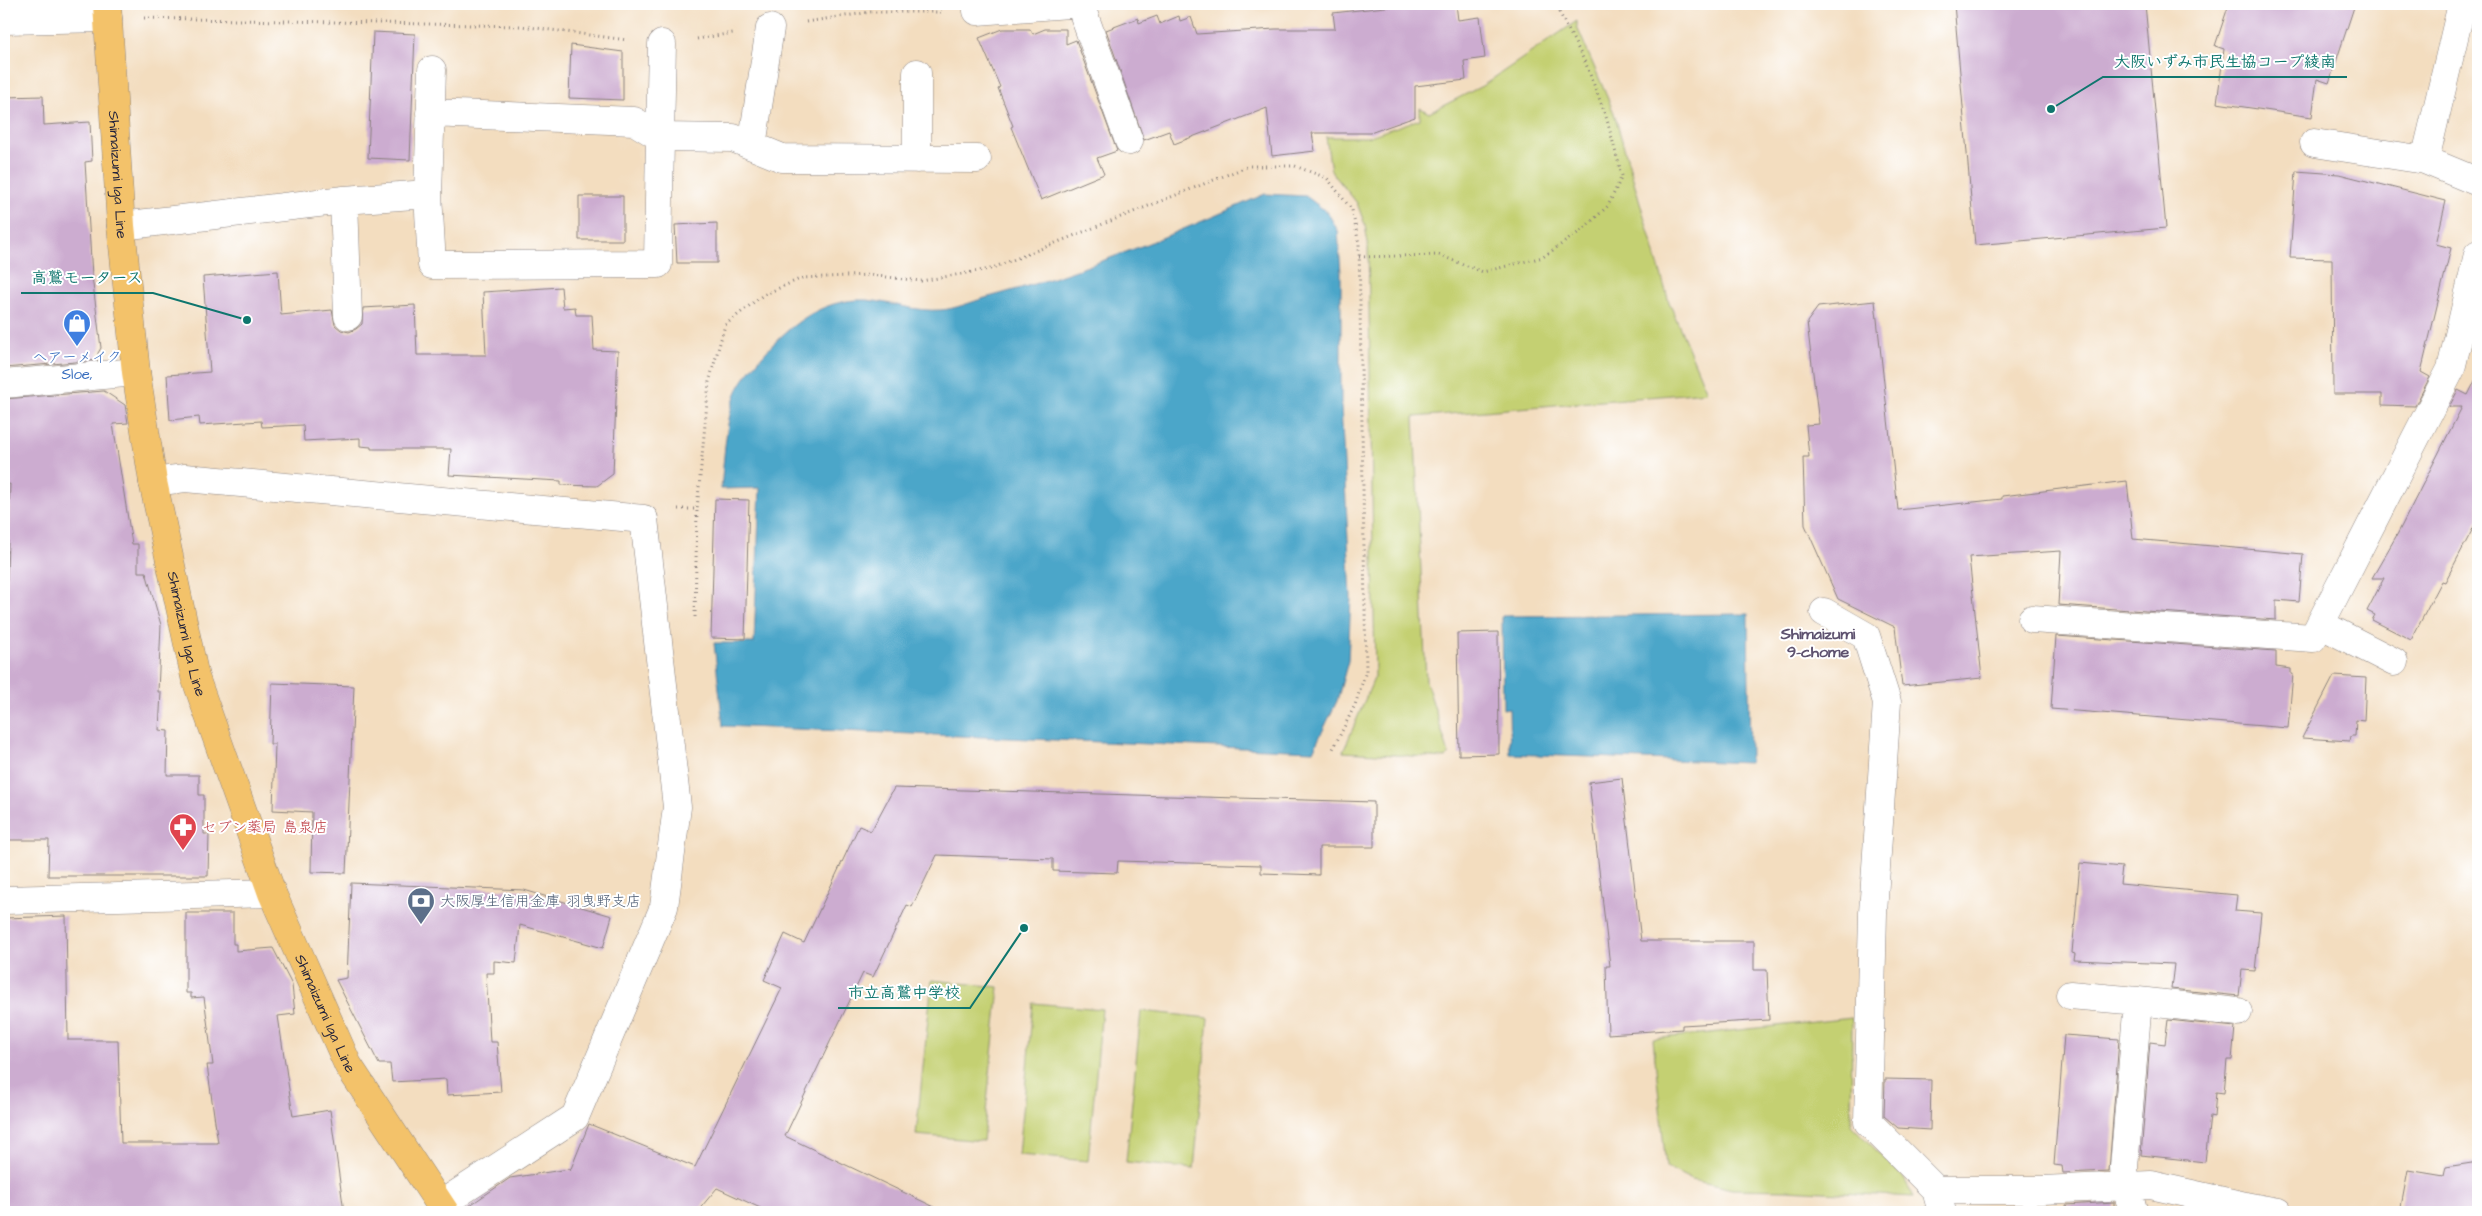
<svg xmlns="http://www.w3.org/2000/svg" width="2482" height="1216" font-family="'Architects Daughter','Klee One',sans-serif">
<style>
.green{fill:#c4d072;stroke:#737956}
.water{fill:#4ca6c9;stroke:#376482}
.building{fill:#ccacd0}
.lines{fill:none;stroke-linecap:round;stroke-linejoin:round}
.minor-casing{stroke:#8a807d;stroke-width:29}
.major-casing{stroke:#8a807d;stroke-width:29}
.path{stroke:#8a807d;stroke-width:3;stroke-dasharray:1 4;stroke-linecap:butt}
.minor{stroke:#fff;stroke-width:28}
.major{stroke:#f3c26a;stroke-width:28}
.labels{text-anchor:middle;stroke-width:4;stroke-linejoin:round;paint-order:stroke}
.street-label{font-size:15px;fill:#22223b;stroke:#fff}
.shop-label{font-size:15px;fill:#366cbe;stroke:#fff}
.health-label{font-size:15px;fill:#be3a42;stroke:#fff;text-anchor:start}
.service-label{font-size:15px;fill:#4e5e75;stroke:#fff;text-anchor:start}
.neighbourhood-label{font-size:16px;font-weight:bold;fill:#5e526f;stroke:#fff}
.leader{fill:none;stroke:#0f766e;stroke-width:2}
.callout-dot{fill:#0f766e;stroke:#fff;stroke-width:2}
.callout-label{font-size:16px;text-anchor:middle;font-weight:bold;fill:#0f766e;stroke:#fff;stroke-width:4;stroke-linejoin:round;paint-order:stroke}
</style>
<rect width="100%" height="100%" fill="#fff"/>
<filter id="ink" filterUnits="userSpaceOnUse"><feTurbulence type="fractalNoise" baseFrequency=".02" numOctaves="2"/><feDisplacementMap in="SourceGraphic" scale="10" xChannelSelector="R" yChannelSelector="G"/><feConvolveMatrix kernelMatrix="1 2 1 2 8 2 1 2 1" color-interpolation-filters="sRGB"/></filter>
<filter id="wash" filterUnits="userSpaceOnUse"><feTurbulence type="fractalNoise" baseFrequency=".0096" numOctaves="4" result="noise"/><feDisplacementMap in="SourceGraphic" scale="20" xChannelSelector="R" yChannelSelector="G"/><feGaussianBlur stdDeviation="1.12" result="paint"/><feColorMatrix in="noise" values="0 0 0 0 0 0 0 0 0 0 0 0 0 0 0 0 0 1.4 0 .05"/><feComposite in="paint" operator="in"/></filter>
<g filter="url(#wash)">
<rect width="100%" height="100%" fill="#f3ddbf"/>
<path class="green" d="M1577,21V27L1614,113L1669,302L1707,392L1414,417L1426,681L1449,754L1446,758L1343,752L1375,676L1368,244L1365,225L1357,203L1331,171L1326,137H1367L1420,119V108L1429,113L1482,86Z
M932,980L999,987L983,1141L916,1135Z
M1033,1003L1102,1009L1088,1161L1019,1155Z
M1141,1011L1208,1018L1194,1169L1126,1162Z
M1852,1018L1851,1125L1903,1177L1914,1197L1787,1190L1733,1189L1692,1180L1666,1167L1653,1039Z"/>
<path class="water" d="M1265,194L1306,196L1328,213L1338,231L1341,273V405L1351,597L1348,661L1337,701L1313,751L723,726L714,643H754L760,488L721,489C724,460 725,427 734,399C738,385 749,372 758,361C786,328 820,298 866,300C891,302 916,312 941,310C955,309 971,302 985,298C1081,273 1174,234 1265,194Z
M1748,614L1750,763L1510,754L1509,708L1503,709L1502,616Z"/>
<g id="blocks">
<path class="building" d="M1411,4H1456L1458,20L1480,17L1485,58L1464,61L1466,80L1415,86V117L1370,133H1312L1315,151L1272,156L1267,108L1174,144L1169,131L1144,140L1106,30L1138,18L1139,23L1157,16L1160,24L1179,16L1180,21L1191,17L1197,34L1275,29H1335L1333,13Z
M1954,4H2145L2166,228L1975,245Z
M2229,4H2355L2329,83L2317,79L2312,117L2217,103L2224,49L2215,46Z
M1002,29H1030L1033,34L1045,29H1066V44L1076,40L1117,151L1097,158L1104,174L1041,200L1011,127L1013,126L998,88L1000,87L979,38Z
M373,32L415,34L410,160L368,158Z
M571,45L623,52V100L569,98Z
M43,96L44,125L90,122L92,161L85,162L92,276L101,348L98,353L99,360L4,368V97Z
M2296,171L2339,174L2446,201L2436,244L2451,248L2421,372L2430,377L2415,406L2382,405V394H2333L2332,259L2290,258Z
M579,196H623V240H579Z
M717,223V263H677L675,225Z
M278,271L281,315L332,310L335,325L341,330L349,332L356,329L362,324L363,308L415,305L417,355H486L483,292L561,287L563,308L575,307L576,315H592L594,350L618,351L613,474L597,486L561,485V481L449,475L451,449H371V447L360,446V438L304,441L303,425L262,427L261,421L200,425L199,417L170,420L167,375L210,372L203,277Z
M1875,301L1898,510L2002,499V496L2127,481L2133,539L2303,554L2299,602L2276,600V620L2058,605L2061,551L1969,557L1982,678L1902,686L1895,627L1838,599L1805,525L1803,457H1809L1806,425L1819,424L1807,322L1818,307Z
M2478,375V519L2445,582L2442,581L2411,640L2372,620L2375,615L2367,611L2384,578H2372L2398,533L2462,407H2449L2458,390L2468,395Z
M104,391L125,405L128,423L113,424L132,544H138V572H146L161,625L158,692H161L159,730L168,731L167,775H199V795H204V834H209L208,876H48L49,840H7V830H4V661L10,484L4,485V399Z
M715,499L749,500L745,639L711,638Z
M1498,632L1499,754L1459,755L1457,633Z
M2056,636L2276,651V667L2291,669V674H2293L2288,728L2051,709Z
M2334,676L2366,678L2364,721L2356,720L2355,736H2351L2350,741L2302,738Z
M272,683L354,686L346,873L311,872L312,812L273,810L275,744H270Z
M1622,778L1641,941H1754V970H1767L1769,1020L1682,1025V1029L1608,1034L1606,966H1610L1589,782Z
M894,788L1374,802V847H1319V875L1261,873V865L1118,861L1117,873L1053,871V859L937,855L912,907L907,905L873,977L863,973L785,1136L945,1212H769L717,1188L697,1212H460L510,1178L569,1169L570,1171L589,1124L695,1167L782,988L764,980L785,934L804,943L859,826L871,831Z
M2080,863L2122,867L2120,884L2237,895L2235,911L2261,913L2255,971L2242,970L2239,996L2171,989L2174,964L2074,960L2075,954L2072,953Z
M351,883L524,890L612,916L603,948L520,925L516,963L494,961V973H486L490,1042H497L501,1092L447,1095L446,1079L392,1082L390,1064H379L336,980L347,978Z
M186,913H233V944H236V951L273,948L292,985L295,1014L278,1016L293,1116L330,1110L344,1212H4V918L66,916L68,1040H118L121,1143H218L207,1065H213L204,997L191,998V993H186Z
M2168,1020L2235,1027L2232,1060H2227L2224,1093L2216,1092L2214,1117L2210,1116L2205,1162L2141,1155L2150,1042L2165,1044Z
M2064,1035L2119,1039L2109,1171L2063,1173L2062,1166L2054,1165Z
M1885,1079L1931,1080L1930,1130L1898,1128L1884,1116Z
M2478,1162V1212H2400L2408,1170L2444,1176L2446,1167Z
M2114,1202V1212H2067L2066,1205Z"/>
</g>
</g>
<g filter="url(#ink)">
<use href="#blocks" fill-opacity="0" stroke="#8a807d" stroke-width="1"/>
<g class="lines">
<g class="minor-casing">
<path id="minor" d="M1080,4L1129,141
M2462,4L2425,160L2478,182
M977,11L1069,4
M4,20L108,18
M430,113L634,121L660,137L662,44
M2314,143L2425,160
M752,146L770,28
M917,159V73
M428,194L432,70
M344,200L348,316
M121,226L344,200L428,194L432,265L658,264L660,137L733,138L782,158L977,159
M4,384L136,372
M153,482L185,478L644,519L677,807L664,907L575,1117L440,1205
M1824,612L1866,636L1887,702L1873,913L1868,1122L1936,1190L1942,1212
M2032,619L2313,638L2451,369L2478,254
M2320,624L2394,662
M4,900L272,893
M2070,995L2138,1001
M1936,1190H2042L2151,1185L2245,1206V1212
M2245,1206L2278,1212
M2134,1212L2125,1186L2124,1167L2138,1001L2238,1012"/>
</g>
<g class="major-casing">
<g id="major">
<path id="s1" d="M107,4L121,226L136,372L153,482L195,677L272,893L348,1065L445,1212"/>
</g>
</g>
<path class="path" d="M144,18L521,26L627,40
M806,22L871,12H941
M697,39L733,33
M1359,257L1439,255L1483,272L1543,257L1582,230L1608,206L1622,176L1606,116L1586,64L1555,4
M678,509H697
M695,617L697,509L709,382L725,325L763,295L802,278L870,275L921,281L990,269L1249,166H1295L1327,178L1352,210L1359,244L1366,671L1355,705L1333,749"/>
<use href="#minor" class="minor"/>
<use href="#major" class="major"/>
</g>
</g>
<defs>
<g id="shop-pin" transform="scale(1.4375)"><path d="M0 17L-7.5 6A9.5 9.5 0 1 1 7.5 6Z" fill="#3f7fe0" stroke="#fff"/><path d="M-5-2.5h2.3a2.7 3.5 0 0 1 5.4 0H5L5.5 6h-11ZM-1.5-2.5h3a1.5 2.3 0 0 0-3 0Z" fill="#fff"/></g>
<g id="pharmacy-pin" transform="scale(1.4375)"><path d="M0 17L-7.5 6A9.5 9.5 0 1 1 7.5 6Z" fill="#e0444e" stroke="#fff"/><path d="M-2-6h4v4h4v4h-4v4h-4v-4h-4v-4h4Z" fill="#fff"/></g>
<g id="bank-pin" transform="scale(1.4375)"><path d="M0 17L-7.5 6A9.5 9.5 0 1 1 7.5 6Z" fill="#5c6f8a" stroke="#fff"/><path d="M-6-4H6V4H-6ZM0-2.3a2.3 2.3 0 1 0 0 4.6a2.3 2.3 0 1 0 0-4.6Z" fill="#fff"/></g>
</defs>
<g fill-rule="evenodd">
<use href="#shop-pin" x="77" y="323"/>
<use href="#pharmacy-pin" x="183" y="827"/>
<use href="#bank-pin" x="421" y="901"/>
</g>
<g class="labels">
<g class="street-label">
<text dy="5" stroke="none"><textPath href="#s1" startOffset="171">Shimaizumi Iga Line</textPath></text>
<text dy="5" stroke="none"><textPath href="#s1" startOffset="636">Shimaizumi Iga Line</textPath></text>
<text dy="5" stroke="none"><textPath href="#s1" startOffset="1041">Shimaizumi Iga Line</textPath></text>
</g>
<g class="shop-label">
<text x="77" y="362">ヘアーメイク<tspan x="77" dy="17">Sloe,</tspan></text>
</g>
<g class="health-label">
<text x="202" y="832">セブン薬局 島泉店</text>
</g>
<g class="service-label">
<text x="440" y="906">大阪厚生信用金庫 羽曳野支店</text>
</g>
<g class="neighbourhood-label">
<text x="1818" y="639">Shimaizumi<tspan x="1818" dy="18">9-chome</tspan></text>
</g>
</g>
<path class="leader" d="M2051 109L2103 77H2347M247 320L153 293H21M1024 928L970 1008H838"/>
<g class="callout-dot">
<circle cx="2051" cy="109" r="5"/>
<circle cx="247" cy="320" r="5"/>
<circle cx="1024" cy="928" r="5"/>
</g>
<g class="callout-label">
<text x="2225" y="67">大阪いずみ市民生協コープ綾南</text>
<text x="87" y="283">高鷲モータース</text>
<text x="904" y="998">市立高鷲中学校</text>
</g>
<rect width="2482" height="1216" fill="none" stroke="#fff" stroke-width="20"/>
</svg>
